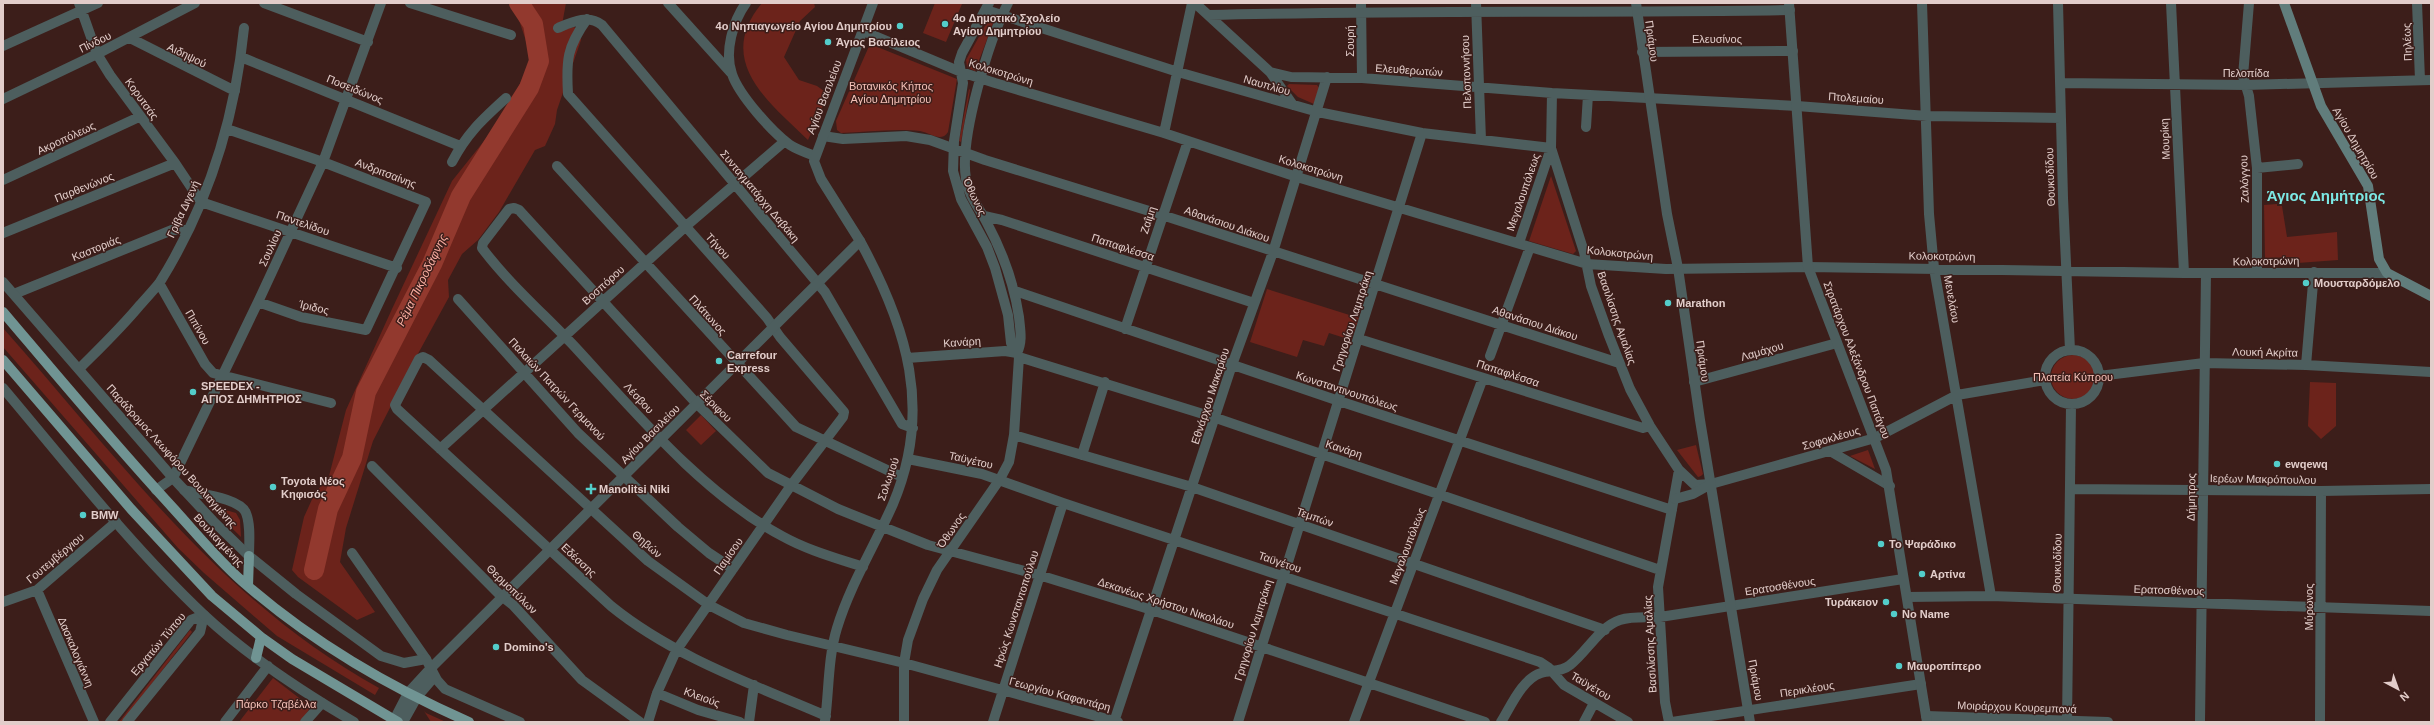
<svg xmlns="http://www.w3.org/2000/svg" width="2434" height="725" font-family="Helvetica,sans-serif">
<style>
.green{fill:#6c231b}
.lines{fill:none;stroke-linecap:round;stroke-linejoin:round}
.river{stroke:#92392e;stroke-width:20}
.minor{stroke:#4d5e5e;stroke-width:10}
.tertiary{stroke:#4d5e5e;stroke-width:10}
.secondary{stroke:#617d7c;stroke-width:10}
.primary{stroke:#709493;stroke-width:10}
.poi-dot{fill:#53cdca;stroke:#3c1e1a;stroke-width:1.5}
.labels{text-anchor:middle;stroke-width:3;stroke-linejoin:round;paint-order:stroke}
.poi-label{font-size:11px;font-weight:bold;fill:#e2cdca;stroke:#3c1e1a;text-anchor:start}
.street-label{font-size:11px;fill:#e2cdca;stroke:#3c1e1a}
.park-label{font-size:11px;fill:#f5c1b8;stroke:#3c1e1a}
.water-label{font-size:12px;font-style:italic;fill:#f9ada1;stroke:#3c1e1a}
.district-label{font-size:15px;font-weight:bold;fill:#7ce8e4;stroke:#3c1e1a}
</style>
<rect width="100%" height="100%" fill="#3c1e1a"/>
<path class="green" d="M510,3H566L561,30L574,27L581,32V40L557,110L555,124L545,146L535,150L499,212L478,240L462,254L448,280L449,297L414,361L373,441L346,528L340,562L375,612L357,620L298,577L292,570L304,517L314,495L329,476L346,410L392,309L452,181L504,116L532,59L514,5Z
M762,3H814L815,7L800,21L784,57L799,80L817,86L828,94L808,140C769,102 714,61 762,3Z
M935,3L962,4L946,42L923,33Z
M990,17L993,18L994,21L975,71L967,67L966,60Z
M870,44L957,79L948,132C941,143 931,133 920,131C895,128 867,132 841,133L837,130L836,121Z
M1289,84L1317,85L1319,88L1314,104L1298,97L1287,86Z
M969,89L970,90L961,142L959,141Z
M1551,176L1576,251L1573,254L1529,241Z
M2277,204V206H2282L2287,237L2337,232L2338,260L2298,263L2296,257L2265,258L2264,205Z
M1267,289L1359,318L1351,340L1329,333L1324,346L1303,340L1297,357L1250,342Z
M3,328C121,461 220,600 379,688L375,695L277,636L204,573L178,548L3,347Z
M2051 377a22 22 0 1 1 44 0a22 22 0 1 1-44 0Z
M2310,382L2336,383V426L2321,439L2308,426Z
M701,415L716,431L701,445L686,430Z
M1696,445L1703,474L1701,476L1698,477L1677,450Z
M1868,450L1875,469L1850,456Z
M208,505L236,513L240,520L241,537Z
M190,630L192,632L122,722H119Z
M273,678L311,707L300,722H239Z
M424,711L426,713L446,722H431Z"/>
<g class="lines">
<path class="river" d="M314,570L328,509L352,458L366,392L432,264L461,196L529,88L539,61L533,24L519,3"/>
<path class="minor" d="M79,3L97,54L110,75L175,163L201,202L397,268
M264,3L368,42
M410,3L511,35
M668,3L732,74
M746,3C733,21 724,52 732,74C739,95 772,132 790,145C798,150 807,153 815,156
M1008,3C989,40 959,138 966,179C968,195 980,209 987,223C1003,253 1014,283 1019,317C1020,329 1023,341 1017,353
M1195,3L1270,72L1291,77L1362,78L1552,93L1797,106L1927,116L2061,118
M1361,3L1362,78
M1476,3L1481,140
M1922,3L1929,214L1934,268L1991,596
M2058,3L2063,198L2070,350
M2171,3L2184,273
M2249,3L2243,76L2249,96L2257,168V273
M2417,3L2420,80
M986,10L1178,72L1318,112L1422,133L1551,148
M1208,15C1402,10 1596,13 1790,10
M587,19C567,47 566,60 568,94L767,318L780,337L844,412L843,417L792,484L676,651L657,693L648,722
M558,28C572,22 588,14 602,25L825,292L902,424L913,428
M863,31L961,72L995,83L1164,133L1297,177L1587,264L1666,269L1808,267L2184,273H2387
M130,38L235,91
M3,46L98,3
M1642,52L1793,51
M241,57L460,146
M1270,72L1293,105
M2060,83L2246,85L2431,80
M1552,93L1551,148L1584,252L1591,286L1609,336L1630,389L1650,426L1679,470L1695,485L1711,484L1875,438L1957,395L2045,380
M3,99L97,54L195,3
M1586,127L1588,95
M227,129L323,162L426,202L366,330L301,317L258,302
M1164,133L1192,3
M823,136L843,139L906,136L930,140L985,160L1162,215L1619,363
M452,162C467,133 483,119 506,98
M557,166L796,427L902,477
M2257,168L2298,164
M3,180L139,117
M984,216L1002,220L1254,303
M3,233L175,163
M1519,243L1551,148
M159,283L205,364L213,373L331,403
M1015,291L1339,401L1672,510
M14,294L172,230H187
M458,299L578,433L678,527L709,553L733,569
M1125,329L1188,141
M1359,339L1643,428L1650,426
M2045 377a27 27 0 1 1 54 0a27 27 0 1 1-54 0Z
M1490,356L1530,247
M1019,357L1216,418L1660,570
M907,358L1005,351L1017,353
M2306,365L2314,272
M79,369C100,348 121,328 140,305C146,298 154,290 160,282C208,205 235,118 244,28
M2099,376L2204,363L2306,365L2431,372
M1694,382L1837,343
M1014,435L1192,487L1605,630
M440,449L685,227L785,141
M1830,451L1890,486
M1082,455L1105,382
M908,459L982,474L1063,503L1540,662L1549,668L1564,685L1628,722
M372,466L499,594L513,605L582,680L640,722
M2070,489L2321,491L2431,489
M156,490L173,478L258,302L323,162L381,3
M184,490C199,494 240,498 246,513C251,525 249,543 249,556
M352,553L426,659
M863,567C836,558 807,550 782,536C703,494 635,412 575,347C545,315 509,284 482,248L483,243L509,209L514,208L519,210L697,404L768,473L838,509L928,545L1039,575L1152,610L1485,722
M37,590L94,722
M1907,597L1991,596L2431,611
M3,602L37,590L116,522
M657,693L698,710L740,722
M826,716C752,684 674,657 611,606L397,409L395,405L419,359L423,357L429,360L648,561L709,605L744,623L787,635L904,663L1118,722
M1926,716L2108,722
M825,721C829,691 828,657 837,628C850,585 875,545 893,504C933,410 907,327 860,241
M110,722L191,620L204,615
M127,722L200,632L204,615
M305,722L322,703
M749,722L754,685
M904,722V663L908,640L923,599L937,570L1000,479L1009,462L1014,435L1019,357L1011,343L1008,315L995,268L987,247L961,199L953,171L954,141L963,83L959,62L962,53L989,3
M993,722L1063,503
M1114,722L1232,365L1273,252L1327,77
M1238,722L1422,133
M1354,722L1483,378
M1501,722C1511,706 1522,679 1541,673C1551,670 1562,672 1570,665C1587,652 1599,627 1620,620C1633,616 1647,618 1660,617L1903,579
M1584,722L1594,703
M1669,722L1665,702L1658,587L1679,470
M1672,722L1921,684
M2067,722L2071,405
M2200,722L2206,273
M2320,722L2321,491"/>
<path class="tertiary" d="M1636,3L1667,214L1678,268L1700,420L1750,722
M1789,3L1808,267L1886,470L1927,722
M3,282L173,478L213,521L249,556L296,594L381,656L404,663L426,659L437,680L445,689L520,722
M3,388C68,465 131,546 204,615C249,657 301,691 354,722
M1675,499L1693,494L1711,484
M394,720L408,693L431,668L860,241L821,179L814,161L873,3
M225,722L268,666
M403,722L417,697L435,676"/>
<path class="secondary" d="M2284,3L2321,106L2368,186L2379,259L2387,273L2431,296"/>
<path class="primary" d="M3,312C59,378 114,444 173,508C195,532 217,559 242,581C308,639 389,687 469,722
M3,360L131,509L212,596L261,637L292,659L398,722
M248,586L249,556
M256,658L261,637"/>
</g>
<g class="poi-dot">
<circle cx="945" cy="24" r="4"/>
<circle cx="900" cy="26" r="4"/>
<circle cx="828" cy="42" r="4"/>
<circle cx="2306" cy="283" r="4"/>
<circle cx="1668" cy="303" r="4"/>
<circle cx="719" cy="361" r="4"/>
<circle cx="193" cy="392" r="4"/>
<circle cx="2277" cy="464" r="4"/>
<circle cx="273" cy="487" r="4"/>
<path d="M589 483h4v4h4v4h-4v4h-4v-4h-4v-4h4z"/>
<circle cx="83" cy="515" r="4"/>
<circle cx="1881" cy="544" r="4"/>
<circle cx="1922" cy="574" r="4"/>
<circle cx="1886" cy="602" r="4"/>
<circle cx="1894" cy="614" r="4"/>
<circle cx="496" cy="647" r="4"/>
<circle cx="1899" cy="666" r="4"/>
</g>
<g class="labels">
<g class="poi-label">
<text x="953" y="22">4ο Δημοτικό Σχολείο<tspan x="953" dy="13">Αγίου Δημητρίου</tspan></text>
<text x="892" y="30" text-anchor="end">4ο Νηπιαγωγείο Αγίου Δημητρίου</text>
<text x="836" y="46">Άγιος Βασίλειος</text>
<text x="2314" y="287">Μουσταρδόμελο</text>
<text x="1676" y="307">Marathon</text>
<text x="727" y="359">Carrefour<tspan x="727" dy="13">Express</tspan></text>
<text x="201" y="390">SPEEDEX -<tspan x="201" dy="13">ΑΓΙΟΣ ΔΗΜΗΤΡΙΟΣ</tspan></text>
<text x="2285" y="468">ewqewq</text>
<text x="281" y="485">Toyota Νέος<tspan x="281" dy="13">Κηφισός</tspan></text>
<text x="599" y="493">Manolitsi Niki</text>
<text x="91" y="519">BMW</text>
<text x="1889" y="548">Το Ψαράδικο</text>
<text x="1930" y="578">Αρτίνα</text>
<text x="1878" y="606" text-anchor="end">Τυράκειον</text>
<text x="1902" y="618">No Name</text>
<text x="504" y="651">Domino's</text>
<text x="1907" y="670">Μαυροπίπερο</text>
</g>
<g class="street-label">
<text x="1717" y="43">Ελευσίνος</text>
<text transform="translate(1350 41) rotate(-90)" y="4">Σουρή</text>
<text transform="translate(1652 41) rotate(82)" y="4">Πριάμου</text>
<text transform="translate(95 42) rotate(-26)" y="4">Πίνδου</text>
<text transform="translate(2407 42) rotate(-92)" y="4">Πηλέως</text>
<text transform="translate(187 55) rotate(26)" y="4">Αιδηψού</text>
<text transform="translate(1409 70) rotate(4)" y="4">Ελευθερωτών</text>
<text transform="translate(1001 72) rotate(17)" y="4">Κολοκοτρώνη</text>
<text transform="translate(1466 72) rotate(-92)" y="4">Πελοποννήσου</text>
<text x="2246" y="77">Πελοπίδα</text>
<text transform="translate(1267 85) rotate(16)" y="4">Ναυπλίου</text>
<text transform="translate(355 89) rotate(22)" y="4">Ποσειδώνος</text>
<text transform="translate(824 97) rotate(-69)" y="4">Αγίου Βασιλείου</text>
<text transform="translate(1856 98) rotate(4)" y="4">Πτολεμαίου</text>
<text transform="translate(142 99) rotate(54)" y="4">Κορυτσάς</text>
<text transform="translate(66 138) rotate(-25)" y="4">Ακροπόλεως</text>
<text transform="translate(2165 139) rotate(-93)" y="4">Μουρίκη</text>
<text transform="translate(2356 143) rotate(60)" y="4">Αγίου Δημητρίου</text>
<text transform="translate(1311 168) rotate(17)" y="4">Κολοκοτρώνη</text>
<text transform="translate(386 173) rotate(21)" y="4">Ανδριτσαίνης</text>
<text transform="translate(2050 177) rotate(-92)" y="4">Θουκυδίδου</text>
<text transform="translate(2244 179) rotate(-92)" y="4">Ζαλόγγου</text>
<text transform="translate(84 187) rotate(-22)" y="4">Παρθενώνος</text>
<text transform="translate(1523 192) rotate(-71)" y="4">Μεγαλουπόλεως</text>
<text transform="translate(760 196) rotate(50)" y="4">Συνταγματάρχη Δαβάκη</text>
<text transform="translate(975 197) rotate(65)" y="4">Όθωνος</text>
<text transform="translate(183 209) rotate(-65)" y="4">Γρίβα Διγενή</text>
<text transform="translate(1148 220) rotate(-72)" y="4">Ζαΐμη</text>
<text transform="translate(303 223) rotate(19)" y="4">Παντελίδου</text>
<text transform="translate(1227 224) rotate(19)" y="4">Αθανάσιου Διάκου</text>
<text transform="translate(718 246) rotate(48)" y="4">Τήνου</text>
<text transform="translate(1123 247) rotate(18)" y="4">Παπαφλέσσα</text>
<text transform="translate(96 248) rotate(-22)" y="4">Καστοριάς</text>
<text transform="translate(270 248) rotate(-65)" y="4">Σουλίου</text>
<text transform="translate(1620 253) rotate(6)" y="4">Κολοκοτρώνη</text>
<text transform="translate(1942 256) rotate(1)" y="4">Κολοκοτρώνη</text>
<text transform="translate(2266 261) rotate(-1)" y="4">Κολοκοτρώνη</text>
<text transform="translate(603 285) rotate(-42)" y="4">Βοσπόρου</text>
<text transform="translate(1952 299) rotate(80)" y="4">Μενελάου</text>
<text transform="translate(314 307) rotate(13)" y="4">Ίριδος</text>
<text transform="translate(708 315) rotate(48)" y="4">Πλάτωνος</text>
<text transform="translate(1617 318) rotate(71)" y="4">Βασιλίσσης Αμαλίας</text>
<text transform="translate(1352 321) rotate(-72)" y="4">Γρηγορίου Λαμπράκη</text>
<text transform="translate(1535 323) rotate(18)" y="4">Αθανάσιου Διάκου</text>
<text transform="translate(198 327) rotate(60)" y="4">Πιπίνου</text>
<text transform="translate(962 342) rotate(-4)" y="4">Κανάρη</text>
<text transform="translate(1762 351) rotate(-16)" y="4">Λαμάχου</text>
<text transform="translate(2265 352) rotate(1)" y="4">Λουκή Ακρίτα</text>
<text transform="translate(1857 360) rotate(69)" y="4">Στρατάρχου Αλεξάνδρου Παπάγου</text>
<text transform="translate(1703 361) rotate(82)" y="4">Πριάμου</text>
<text transform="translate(1508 373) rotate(18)" y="4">Παπαφλέσσα</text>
<text transform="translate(557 389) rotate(47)" y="4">Παλαιών Πατρών Γερμανού</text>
<text transform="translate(1347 391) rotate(18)" y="4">Κωνσταντινουπόλεως</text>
<text transform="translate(1210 396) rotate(-72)" y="4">Εθνάρχου Μακαρίου</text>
<text transform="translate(639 398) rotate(47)" y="4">Λέσβου</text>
<text transform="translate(716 406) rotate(45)" y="4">Σέριφου</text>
<text transform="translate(650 434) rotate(-45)" y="4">Αγίου Βασιλείου</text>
<text transform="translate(1831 438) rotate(-16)" y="4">Σοφοκλέους</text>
<text transform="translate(1344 449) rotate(18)" y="4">Κανάρη</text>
<text transform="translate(172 456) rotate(48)" y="4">Παράδρομος Λεωφόρου Βουλιαγμένης</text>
<text transform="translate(971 460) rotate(13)" y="4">Ταϋγέτου</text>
<text transform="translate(888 479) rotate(-71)" y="4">Σολωμού</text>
<text transform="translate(2263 479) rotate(1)" y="4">Ιερέων Μακρόπουλου</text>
<text transform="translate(2191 497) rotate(-89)" y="4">Δήμητρος</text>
<text transform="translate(1315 517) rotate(19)" y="4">Τεμπών</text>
<text transform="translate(951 530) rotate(-55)" y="4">Όθωνος</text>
<text transform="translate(219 540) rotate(47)" y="4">Βουλιαγμένης</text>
<text transform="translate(647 544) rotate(41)" y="4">Θηβών</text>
<text transform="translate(1407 546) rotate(-69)" y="4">Μεγαλουπόλεως</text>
<text transform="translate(728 556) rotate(-55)" y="4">Παμίσου</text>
<text transform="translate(55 558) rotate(-40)" y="4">Γουτεμβέργιου</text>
<text transform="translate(579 560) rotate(43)" y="4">Εδέσσης</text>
<text transform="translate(1280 562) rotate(19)" y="4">Ταϋγέτου</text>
<text transform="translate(2057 563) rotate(-89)" y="4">Θουκυδίδου</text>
<text transform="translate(1780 586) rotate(-9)" y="4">Ερατοσθένους</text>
<text transform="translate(512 589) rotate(44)" y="4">Θερμοπύλων</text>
<text transform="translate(2169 590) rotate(2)" y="4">Ερατοσθένους</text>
<text transform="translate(1166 603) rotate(18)" y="4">Δεκανέως Χρήστου Νικολάου</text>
<text transform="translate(2309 607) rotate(-90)" y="4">Μύρωνος</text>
<text transform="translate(1016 609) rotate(-72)" y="4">Ηρώς Κωνσταντοπούλου</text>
<text transform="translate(1253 630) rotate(-73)" y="4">Γρηγορίου Λαμπράκη</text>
<text transform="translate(158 644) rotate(-50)" y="4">Εργατών Τύπου</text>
<text transform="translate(1650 644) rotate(-93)" y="4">Βασιλίσσης Αμαλίας</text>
<text transform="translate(76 652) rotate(67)" y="4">Δασκαλογιάννη</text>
<text transform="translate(1756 680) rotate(80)" y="4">Πριάμου</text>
<text transform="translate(1591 686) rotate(31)" y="4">Ταϋγέτου</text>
<text transform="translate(1807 689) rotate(-9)" y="4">Περικλέους</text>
<text transform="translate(1060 694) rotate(15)" y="4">Γεωργίου Καφαντάρη</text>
<text transform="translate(702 697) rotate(20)" y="4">Κλειούς</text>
<text transform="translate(2017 707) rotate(2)" y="4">Μοιράρχου Κουρεμπανά</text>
</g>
<g class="park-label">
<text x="891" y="90">Βοτανικός Κήπος<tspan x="891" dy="13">Αγίου Δημητρίου</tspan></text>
<text x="2073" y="381">Πλατεία Κύπρου</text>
<text x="276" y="708">Πάρκο Τζαβέλλα</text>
</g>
<g class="water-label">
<text transform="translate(422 280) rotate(-64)" y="4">Ρέμα Πικροδάφνης</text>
</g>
<g class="district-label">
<text x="2326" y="201">Άγιος Δημήτριος</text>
</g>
</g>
<rect width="2434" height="725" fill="none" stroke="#e2cdca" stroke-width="8"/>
<g transform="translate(2398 689) rotate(139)" stroke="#3c1e1a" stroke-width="3" paint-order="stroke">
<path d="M0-3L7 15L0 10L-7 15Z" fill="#e2cdca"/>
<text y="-6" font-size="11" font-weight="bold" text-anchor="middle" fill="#e2cdca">N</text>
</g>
</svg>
